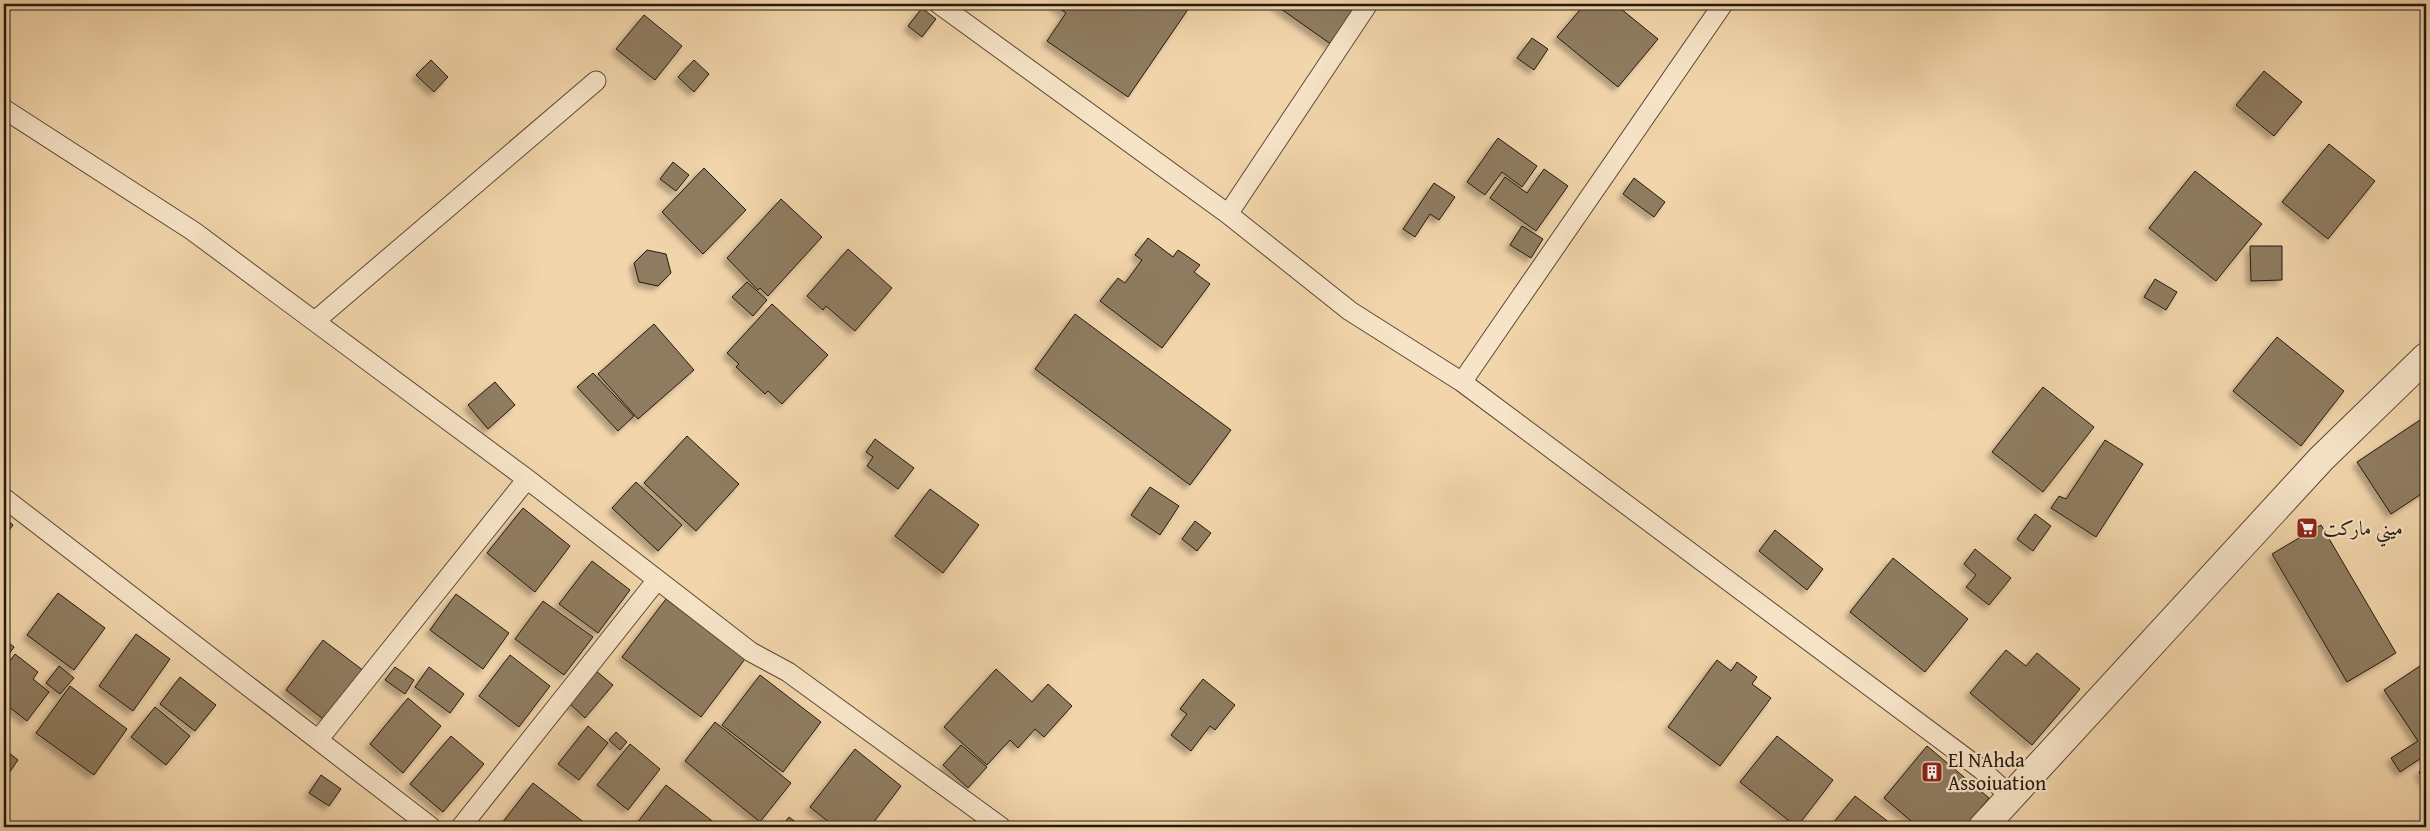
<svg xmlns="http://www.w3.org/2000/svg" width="2430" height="831" font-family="'Gentium Book Plus',Amiri,serif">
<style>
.building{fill:#8f7b60;stroke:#231a0e;filter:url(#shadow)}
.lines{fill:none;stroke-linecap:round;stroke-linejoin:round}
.service-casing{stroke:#574935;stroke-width:21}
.minor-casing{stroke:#574935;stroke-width:30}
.service{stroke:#f7e4c8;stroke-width:19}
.minor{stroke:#f7e4c8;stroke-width:28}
.labels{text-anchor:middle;stroke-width:4.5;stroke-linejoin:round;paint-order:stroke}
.poi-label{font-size:20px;fill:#231a0e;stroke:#f7e4c8;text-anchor:start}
</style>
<defs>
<filter id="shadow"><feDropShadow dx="-4.5" dy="4.5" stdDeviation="2.5" flood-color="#0004"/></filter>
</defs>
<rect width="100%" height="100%" fill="#f2d5ab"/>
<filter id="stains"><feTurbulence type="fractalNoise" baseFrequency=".004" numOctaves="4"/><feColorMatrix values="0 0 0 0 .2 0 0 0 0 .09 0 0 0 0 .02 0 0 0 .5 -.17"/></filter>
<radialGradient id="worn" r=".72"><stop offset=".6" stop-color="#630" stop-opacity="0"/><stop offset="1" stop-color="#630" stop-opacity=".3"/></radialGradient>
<path class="building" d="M1053,4H1190L1191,5L1128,97L1047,41L1066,13Z
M1274,4H1361L1332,45Z
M1585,4H1615L1658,39L1618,87L1557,37Z
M922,8L936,19L922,37L908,26Z
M644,15L682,46L655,80L616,49Z
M1532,38L1548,49L1534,70L1517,58Z
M431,60L448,77L434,92L416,75Z
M694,60L709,74L694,92L678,77Z
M2264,71L2302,102L2274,136L2236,105Z
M1498,138L1537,166L1522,187L1502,172L1485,195L1467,182Z
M2329,144L2375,181L2328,239L2282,202Z
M673,162L689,175L676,191L660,179Z
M704,168L746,210L703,254L662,212Z
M1544,169L1568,186L1536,231L1490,198L1505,177L1527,193Z
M2195,171L2262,224L2216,281L2149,228Z
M1634,178L1665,202L1654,217L1623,194Z
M1434,183L1455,197L1439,220L1430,214L1415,237L1403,229Z
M781,199L822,237L768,296L760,288L758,290L727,258Z
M1522,226L1543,239L1531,258L1510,245Z
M1148,238L1173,257L1178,250L1200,265L1194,272L1210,284L1162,348L1100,301L1118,278L1125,283L1142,260L1135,255Z
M2250,246H2282V280L2251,281Z
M848,249L892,288L855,331L826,306L823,310L807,296Z
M647,250L666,254L671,273L658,286L639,282L634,263Z
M2155,279L2177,292L2166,310L2144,297Z
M747,282L767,300L753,316L732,297Z
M772,304L828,355L782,404L768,391L765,394L736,367L739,364L727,353Z
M1075,314L1231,430L1190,485L1035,369Z
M654,324L694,370L638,419L598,374Z
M2277,337L2344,391L2301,446L2233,391Z
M593,373L634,416L618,431L577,387Z
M495,382L515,405L488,429L468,405Z
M2043,387L2094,427L2043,492L1992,452Z
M2426,416V491L2391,514L2357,462Z
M687,436L739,484L696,531L644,483Z
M875,439L914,468L898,489L867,466L873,457L866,452Z
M2105,440L2143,464L2096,537L2051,508L2059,496L2066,499Z
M636,482L682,525L658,551L612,508Z
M1150,487L1179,506L1160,535L1131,515Z
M930,489L979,525L943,573L895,536Z
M523,508L570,546L535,592L487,553Z
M2035,514L2051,526L2033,551L2017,539Z
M4,518L13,525L4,537Z
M1195,521L1211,533L1197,551L1182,539Z
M2321,525L2396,653L2347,682L2272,554Z
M1775,530L1823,569L1807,590L1759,551Z
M1975,549L2011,578L1989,605L1966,587L1976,575L1964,564Z
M1893,558L1968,619L1925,672L1850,612Z
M592,561L630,590L598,633L559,604Z
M58,593L105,628L74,670L27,635Z
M456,594L509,633L483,669L430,630Z
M666,599L745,659L701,717L622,657Z
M543,601L593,637L564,675L515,639Z
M136,634L170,659L133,711L99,686Z
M4,639L14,647L4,661Z
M323,640L364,671L327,722L286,690Z
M2006,650L2026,666L2037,653L2080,689L2032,745L1970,693Z
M15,654L38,672L33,679L49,692L27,721L4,703V669Z
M510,655L550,686L519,727L479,696Z
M1717,660L1731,671L1737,662L1757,677L1752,684L1771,698L1720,766L1668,727Z
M2426,662V755L2400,772L2391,758L2418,741L2384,690Z
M59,666L74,678L60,694L46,683Z
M395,667L414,680L405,694L385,680Z
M429,667L464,694L450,713L415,687Z
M996,669L1032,702L1048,684L1072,706L1044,737L1035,729L1018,748L1010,740L987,765L944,727Z
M595,670L613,685L585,718L568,702Z
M760,675L821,722L783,772L722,725Z
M180,677L216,705L195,731L160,704Z
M1203,679L1235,705L1215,730L1210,726L1191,751L1171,735L1187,714L1180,709Z
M70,686L127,729L94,775L36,733Z
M408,698L441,726L403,773L370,744Z
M155,707L190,736L166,765L131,737Z
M715,722L791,783L760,822L685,761Z
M588,726L608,743L579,780L558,764Z
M616,732L627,742L620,750L609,740Z
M451,736L484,764L443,812L410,784Z
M1777,736L1833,780L1797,827L1740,782Z
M630,744L660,769L628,810L597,785Z
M961,745L987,767L968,788L943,765Z
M1927,746L1989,798L1965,827H1918L1884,798Z
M4,749L18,760L4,780Z
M855,749L901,786L870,827H835L810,807Z
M2426,767V784L2419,772Z
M321,775L341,789L329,806L309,793Z
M533,783L590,827H499Z
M666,785L720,827H634Z
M1855,796L1895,827H1830Z
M789,817L802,827H781Z"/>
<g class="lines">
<g class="service-casing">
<path id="service" d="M939,4L1228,214L1350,311L1462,382L1982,770L2010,796
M4,109L193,231L527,479L751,652L788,672L1001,827
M1228,214L1368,4
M315,321L596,81
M1462,382L1723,4
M4,498L431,827
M318,740L527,479
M461,827L657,580"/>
</g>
<g class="minor-casing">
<path id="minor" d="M1983,827L2321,459L2426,357"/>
</g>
<use href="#service" class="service"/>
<use href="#minor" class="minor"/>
</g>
<defs>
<g id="supermarket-square" transform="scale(1.125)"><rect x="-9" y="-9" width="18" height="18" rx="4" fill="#8f2418" stroke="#f7e4c8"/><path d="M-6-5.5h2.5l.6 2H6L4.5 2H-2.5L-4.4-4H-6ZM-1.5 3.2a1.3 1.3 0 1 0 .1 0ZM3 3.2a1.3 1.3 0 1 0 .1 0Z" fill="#fff"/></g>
<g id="building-square" transform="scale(1.125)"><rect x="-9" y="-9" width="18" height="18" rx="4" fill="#8f2418" stroke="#f7e4c8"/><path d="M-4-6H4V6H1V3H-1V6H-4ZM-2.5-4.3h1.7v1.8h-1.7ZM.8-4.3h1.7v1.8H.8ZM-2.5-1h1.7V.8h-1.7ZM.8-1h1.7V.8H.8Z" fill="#fff"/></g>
</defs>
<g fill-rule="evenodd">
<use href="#supermarket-square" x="2307" y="528"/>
<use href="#building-square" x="1932" y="772"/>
</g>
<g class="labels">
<g class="poi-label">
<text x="2323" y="535">ميني ماركت</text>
<text x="1948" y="767">El NAhda<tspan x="1948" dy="23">Assoiuation</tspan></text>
</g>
</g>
<rect width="2430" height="831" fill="none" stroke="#f2d5ab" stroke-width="20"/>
<rect x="5" y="5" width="2420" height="821" fill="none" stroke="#231a0e" stroke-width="2.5"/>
<rect x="10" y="10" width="2410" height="811" fill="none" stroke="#231a0e"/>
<rect width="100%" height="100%" filter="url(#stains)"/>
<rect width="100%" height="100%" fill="url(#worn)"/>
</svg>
